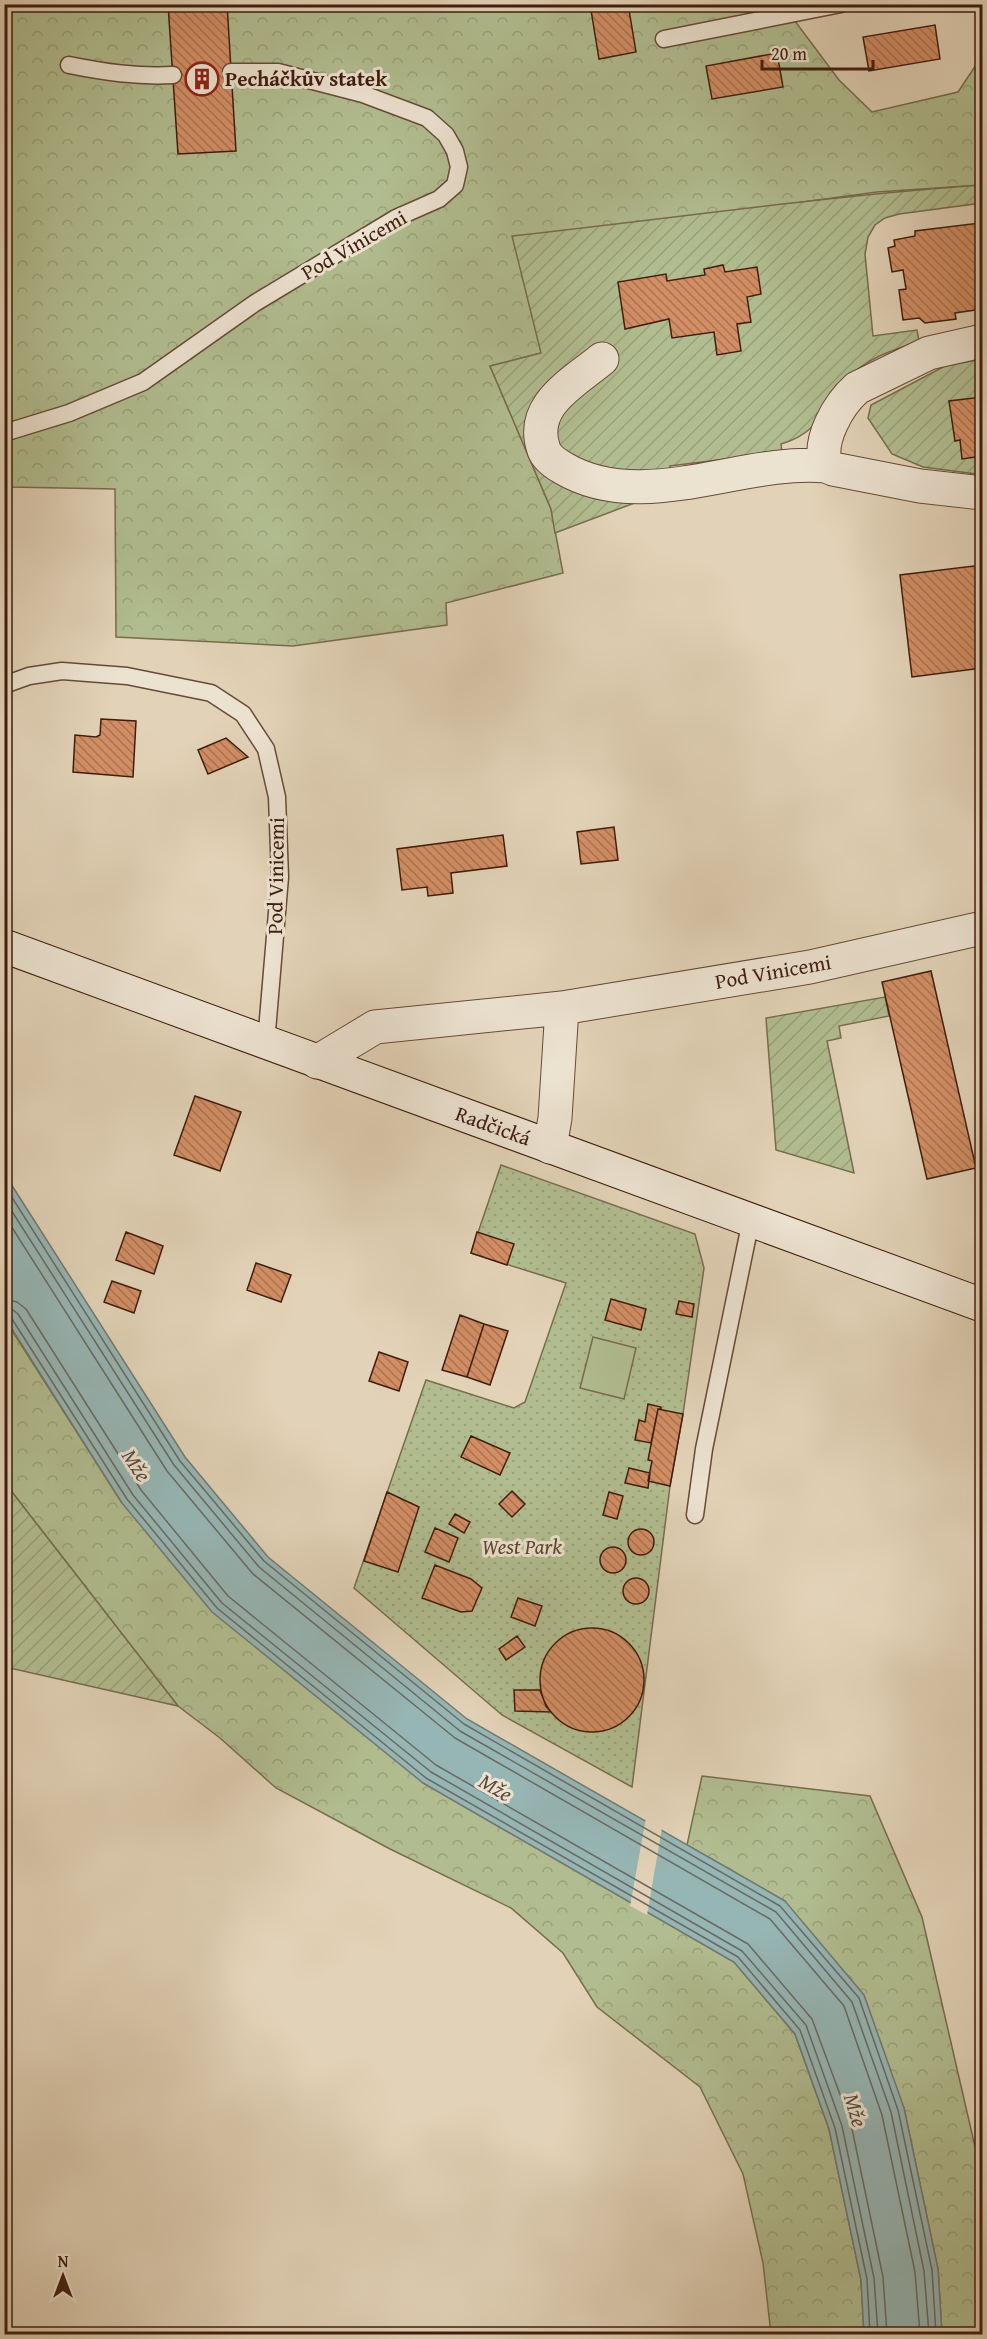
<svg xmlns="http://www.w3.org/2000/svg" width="987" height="2339" font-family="'Gentium Book Plus',serif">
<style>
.forest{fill:url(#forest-crowns);stroke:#786c4e;stroke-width:1.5}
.park{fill:url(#park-dots);stroke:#786c4e;stroke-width:1.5}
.garden{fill:url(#garden-furrows);stroke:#786c4e;stroke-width:1.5}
.pitch{fill:#b1bd90;stroke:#786c4e;stroke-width:1.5}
.water{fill:#96b6b5;stroke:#737872;stroke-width:1.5}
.pier{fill:#e2d2b7}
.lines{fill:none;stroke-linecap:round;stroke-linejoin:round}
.shore{stroke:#6a6961;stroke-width:1.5}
.building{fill:url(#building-back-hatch);stroke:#3f1c0d;stroke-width:1.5}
.lane-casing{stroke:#684a38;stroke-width:19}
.street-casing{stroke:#684a38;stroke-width:35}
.secondary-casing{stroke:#3f1c0d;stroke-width:35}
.lane{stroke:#ece2d0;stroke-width:16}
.street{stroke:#ece2d0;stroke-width:33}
.secondary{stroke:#ece2d0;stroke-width:33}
.labels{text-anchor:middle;stroke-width:6;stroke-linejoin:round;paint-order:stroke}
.poi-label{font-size:21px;font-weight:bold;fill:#3f1c0d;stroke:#ece2d0;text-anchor:start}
.street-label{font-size:21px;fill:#3f1c0d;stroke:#ece2d0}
.park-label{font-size:21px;font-style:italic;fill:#5c442e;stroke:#ece2d0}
.water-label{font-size:22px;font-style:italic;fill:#594a3f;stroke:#ece2d0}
</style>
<defs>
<pattern id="forest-crowns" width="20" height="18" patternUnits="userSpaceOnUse" patternTransform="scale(1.5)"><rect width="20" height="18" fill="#b1bd90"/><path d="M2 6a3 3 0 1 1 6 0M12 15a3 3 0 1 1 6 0" fill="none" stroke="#99a27b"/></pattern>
<pattern id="park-dots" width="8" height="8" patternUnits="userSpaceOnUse" patternTransform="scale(1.5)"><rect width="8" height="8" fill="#b1bd90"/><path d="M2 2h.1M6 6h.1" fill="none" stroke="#99a27b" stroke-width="1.8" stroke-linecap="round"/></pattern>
<pattern id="garden-furrows" width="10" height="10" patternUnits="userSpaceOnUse" patternTransform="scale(1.5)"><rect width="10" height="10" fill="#b1bd90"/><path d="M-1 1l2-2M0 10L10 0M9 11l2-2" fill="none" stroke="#99a27b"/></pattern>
<pattern id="building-back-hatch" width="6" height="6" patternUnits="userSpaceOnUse" patternTransform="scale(1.5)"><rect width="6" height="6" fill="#d28e64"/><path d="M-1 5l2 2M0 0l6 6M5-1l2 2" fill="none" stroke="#ac7351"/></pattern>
</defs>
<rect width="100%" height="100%" fill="#e2d2b7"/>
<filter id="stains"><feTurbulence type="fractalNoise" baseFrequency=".00333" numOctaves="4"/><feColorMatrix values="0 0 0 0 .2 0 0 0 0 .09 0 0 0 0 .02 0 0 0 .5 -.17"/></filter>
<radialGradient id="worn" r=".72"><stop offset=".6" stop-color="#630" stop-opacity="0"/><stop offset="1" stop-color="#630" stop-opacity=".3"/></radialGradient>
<path class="forest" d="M5,5H783L839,80L872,112L958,92L982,56V185L877,192L744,210L541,353L490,366L551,509L563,573L446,603L447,625L293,646L116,637L115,489L9,487V414H5Z
M4,1318L122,1503L423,1783L734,1962L795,2034L829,2129L861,2280L864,2334H771L763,2263L743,2174L700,2087L597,2007L563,1953L511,1908L390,1849L276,1788L220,1738L178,1706L5,1483Z
M702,1776L870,1796L922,1917L982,2177V2334H942L938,2269L904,2108L785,1901L687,1845Z"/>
<path class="park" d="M501,1165L695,1234L704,1268L683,1414L670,1486L632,1787L502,1715L354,1588L426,1380L514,1408L525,1402L566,1283L471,1253Z"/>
<path class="garden" d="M982,185V203L899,214L885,218L875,225L868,237L865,254L873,336L917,330L919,341C893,351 870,356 849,377C821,404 825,431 781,444L782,452L670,466L669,490L555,533L551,509L490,366L541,353L512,236C669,219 825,196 982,185Z
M982,359V479L977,480L976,474L923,467L892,454L868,418L871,405L945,366Z
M885,997L889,1016L839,1026L841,1038L827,1041L854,1173L776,1150L766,1018Z
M4,1483H5L178,1706L5,1667Z"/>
<path class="pitch" d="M593,1337L636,1348L624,1399L580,1388Z"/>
<path class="water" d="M4,1173L185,1457L268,1557L467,1719L785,1901L864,1995L904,2108L938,2269L942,2334H864L861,2280L829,2129L795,2034L734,1962L423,1783L212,1612L122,1503L5,1318Z"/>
<path class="pier" d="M646,1818L662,1828L647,1915L630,1906Z"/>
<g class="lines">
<path class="shore" d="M4,1185L180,1461L264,1561L464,1724L780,1906L859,1998L898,2110L932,2270L936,2334
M4,1199L174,1465L259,1567L460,1731L776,1912L852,2002L891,2112L924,2271L929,2334
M4,1215L167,1471L253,1574L455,1738L770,1919L844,2006L882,2115L915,2272L920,2334
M4,1299L17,1302L26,1309L141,1490L228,1596L436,1765L748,1944L812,2019L851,2124L883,2277L887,2334
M4,1308L13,1310L18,1314L133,1495L222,1603L431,1772L742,1951L806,2025L842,2126L874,2278L878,2334
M4,1316L12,1319L127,1499L217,1608L426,1778L738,1957L800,2030L835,2128L867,2279L870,2334"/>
</g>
<path class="building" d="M168,4H227L236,151L178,154Z
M590,4H628L636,52L599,59Z
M935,25L940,59L869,71L863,37Z
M777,53L783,87L712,99L706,66Z
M980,223L982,226V309L955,313L956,319L925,323L919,318L903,320L899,290L906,289L903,270L892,272L888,248L895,246L894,240L915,236V231Z
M723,265L725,272L757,267L761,294L747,297L751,322L737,324L741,351L717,355L714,332L672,338L669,319L625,329L618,282L666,274L667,281L705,275L704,269Z
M982,397V456L962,459L960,440L955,441L949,401Z
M982,565V668L912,677L900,575Z
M101,719L136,721L133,777L73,772L75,735L96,737L100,735Z
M226,738L248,757L208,774L198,750Z
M614,827L618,860L581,864L577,832Z
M503,835L507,866L451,873L453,893L428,896L427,887L402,890L397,849Z
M931,971L976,1168L927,1179L882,982Z
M195,1096L241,1112L220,1171L174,1155Z
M126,1232L163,1246L154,1274L116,1260Z
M477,1232L514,1244L507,1265L471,1253Z
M256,1263L291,1275L281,1302L247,1290Z
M112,1281L141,1291L134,1313L104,1302Z
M611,1299L646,1309L641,1330L605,1320Z
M679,1301L694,1304L692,1317L676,1314Z
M460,1315L484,1324L467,1377L442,1370Z
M484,1324L508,1331L490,1385L467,1377Z
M379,1352L408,1362L399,1391L369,1381Z
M648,1404L661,1407V1409H658L651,1443L635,1440L639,1420L645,1422Z
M658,1409L683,1414L670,1486L648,1481L652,1461L648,1460Z
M471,1436L510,1453L500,1475L461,1457Z
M629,1468L650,1473L648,1488L625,1483Z
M512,1491L525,1504L512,1517L499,1504Z
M387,1492L419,1507L398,1572L364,1561Z
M609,1492L623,1496L617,1519L603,1515Z
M455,1514L470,1522L464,1533L449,1524Z
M435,1528L458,1538L449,1562L425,1552Z
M628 1542a13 13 0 1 1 26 0a13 13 0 1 1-26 0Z
M600 1560a13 13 0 1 1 26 0a13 13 0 1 1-26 0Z
M435,1565L471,1579L482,1588L472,1611L461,1612L422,1598Z
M623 1591a13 13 0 1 1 26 0a13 13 0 1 1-26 0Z
M518,1598L542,1606L535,1626L511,1617Z
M540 1680a52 52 0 1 1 104 0a52 52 0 1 1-104 0Z
M517,1636L525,1647L506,1660L499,1649Z
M514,1690H540L546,1706L551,1712L515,1711Z"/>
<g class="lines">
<g class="lane-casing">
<path id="lane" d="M664,39L841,4
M69,65C104,72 137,77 173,75
M4,433L69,413L143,382L255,303L396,218L439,199L455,185L459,167L455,151L446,135L427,118L363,94L278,72H231
M4,685L29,676L62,671L127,676L211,693L243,714L266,749L277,797L280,877L266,1043
M695,1515L704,1449L751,1220"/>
</g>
<g class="street-casing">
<path id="street" d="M982,341L929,353L857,388C839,404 817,440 826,466L833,469L920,486L982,493
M602,359C573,383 528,406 544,450C547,458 556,464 563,468C642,515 741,458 826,466
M317,1062L375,1027L562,1008L810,967L982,928
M550,1147L555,1118L562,1008"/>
</g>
<g class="secondary-casing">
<path id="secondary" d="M4,946L982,1305"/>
</g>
<use href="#lane" class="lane"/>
<use href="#street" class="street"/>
<use href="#secondary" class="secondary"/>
</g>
<defs>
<g id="building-ring" transform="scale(1.725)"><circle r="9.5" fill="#ece2d0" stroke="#8f2418" stroke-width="1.5"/><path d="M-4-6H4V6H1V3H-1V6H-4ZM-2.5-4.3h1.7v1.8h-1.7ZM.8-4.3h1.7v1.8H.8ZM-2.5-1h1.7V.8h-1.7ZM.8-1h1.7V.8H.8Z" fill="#8f2418"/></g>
</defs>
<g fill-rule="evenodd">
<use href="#building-ring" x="202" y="79"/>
</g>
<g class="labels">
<g class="poi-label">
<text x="225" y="86">Pecháčkův statek</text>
</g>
<g class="street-label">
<text transform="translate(354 245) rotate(-30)" y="7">Pod Vinicemi</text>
<text transform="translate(276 876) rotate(-89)" y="7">Pod Vinicemi</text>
<text transform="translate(773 972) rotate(-10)" y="7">Pod Vinicemi</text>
<text transform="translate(493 1126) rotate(20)" y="7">Radčická</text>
</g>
<g class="park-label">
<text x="522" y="1554">West Park</text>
</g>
<g class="water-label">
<text transform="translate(137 1465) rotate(57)" y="8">Mže</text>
<text transform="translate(496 1787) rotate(30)" y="8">Mže</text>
<text transform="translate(856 2110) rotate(73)" y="8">Mže</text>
</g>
</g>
<rect width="987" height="2339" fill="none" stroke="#e2d2b7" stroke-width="24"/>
<rect x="6" y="6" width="975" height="2327" fill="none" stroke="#3f1c0d" stroke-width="3"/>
<rect x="12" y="12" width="963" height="2315" fill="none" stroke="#3f1c0d" stroke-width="1.5"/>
<g transform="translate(63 2276)" stroke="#ece2d0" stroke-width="4.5" paint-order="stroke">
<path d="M0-4.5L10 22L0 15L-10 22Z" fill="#3f1c0d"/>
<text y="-9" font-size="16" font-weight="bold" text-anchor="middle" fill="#3f1c0d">N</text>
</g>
<path d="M762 60v9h111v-9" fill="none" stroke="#3f1c0d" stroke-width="3"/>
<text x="771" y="60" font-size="18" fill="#3f1c0d" stroke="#ece2d0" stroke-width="4.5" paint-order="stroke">20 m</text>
<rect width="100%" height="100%" filter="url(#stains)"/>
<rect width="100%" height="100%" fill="url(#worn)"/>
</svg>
